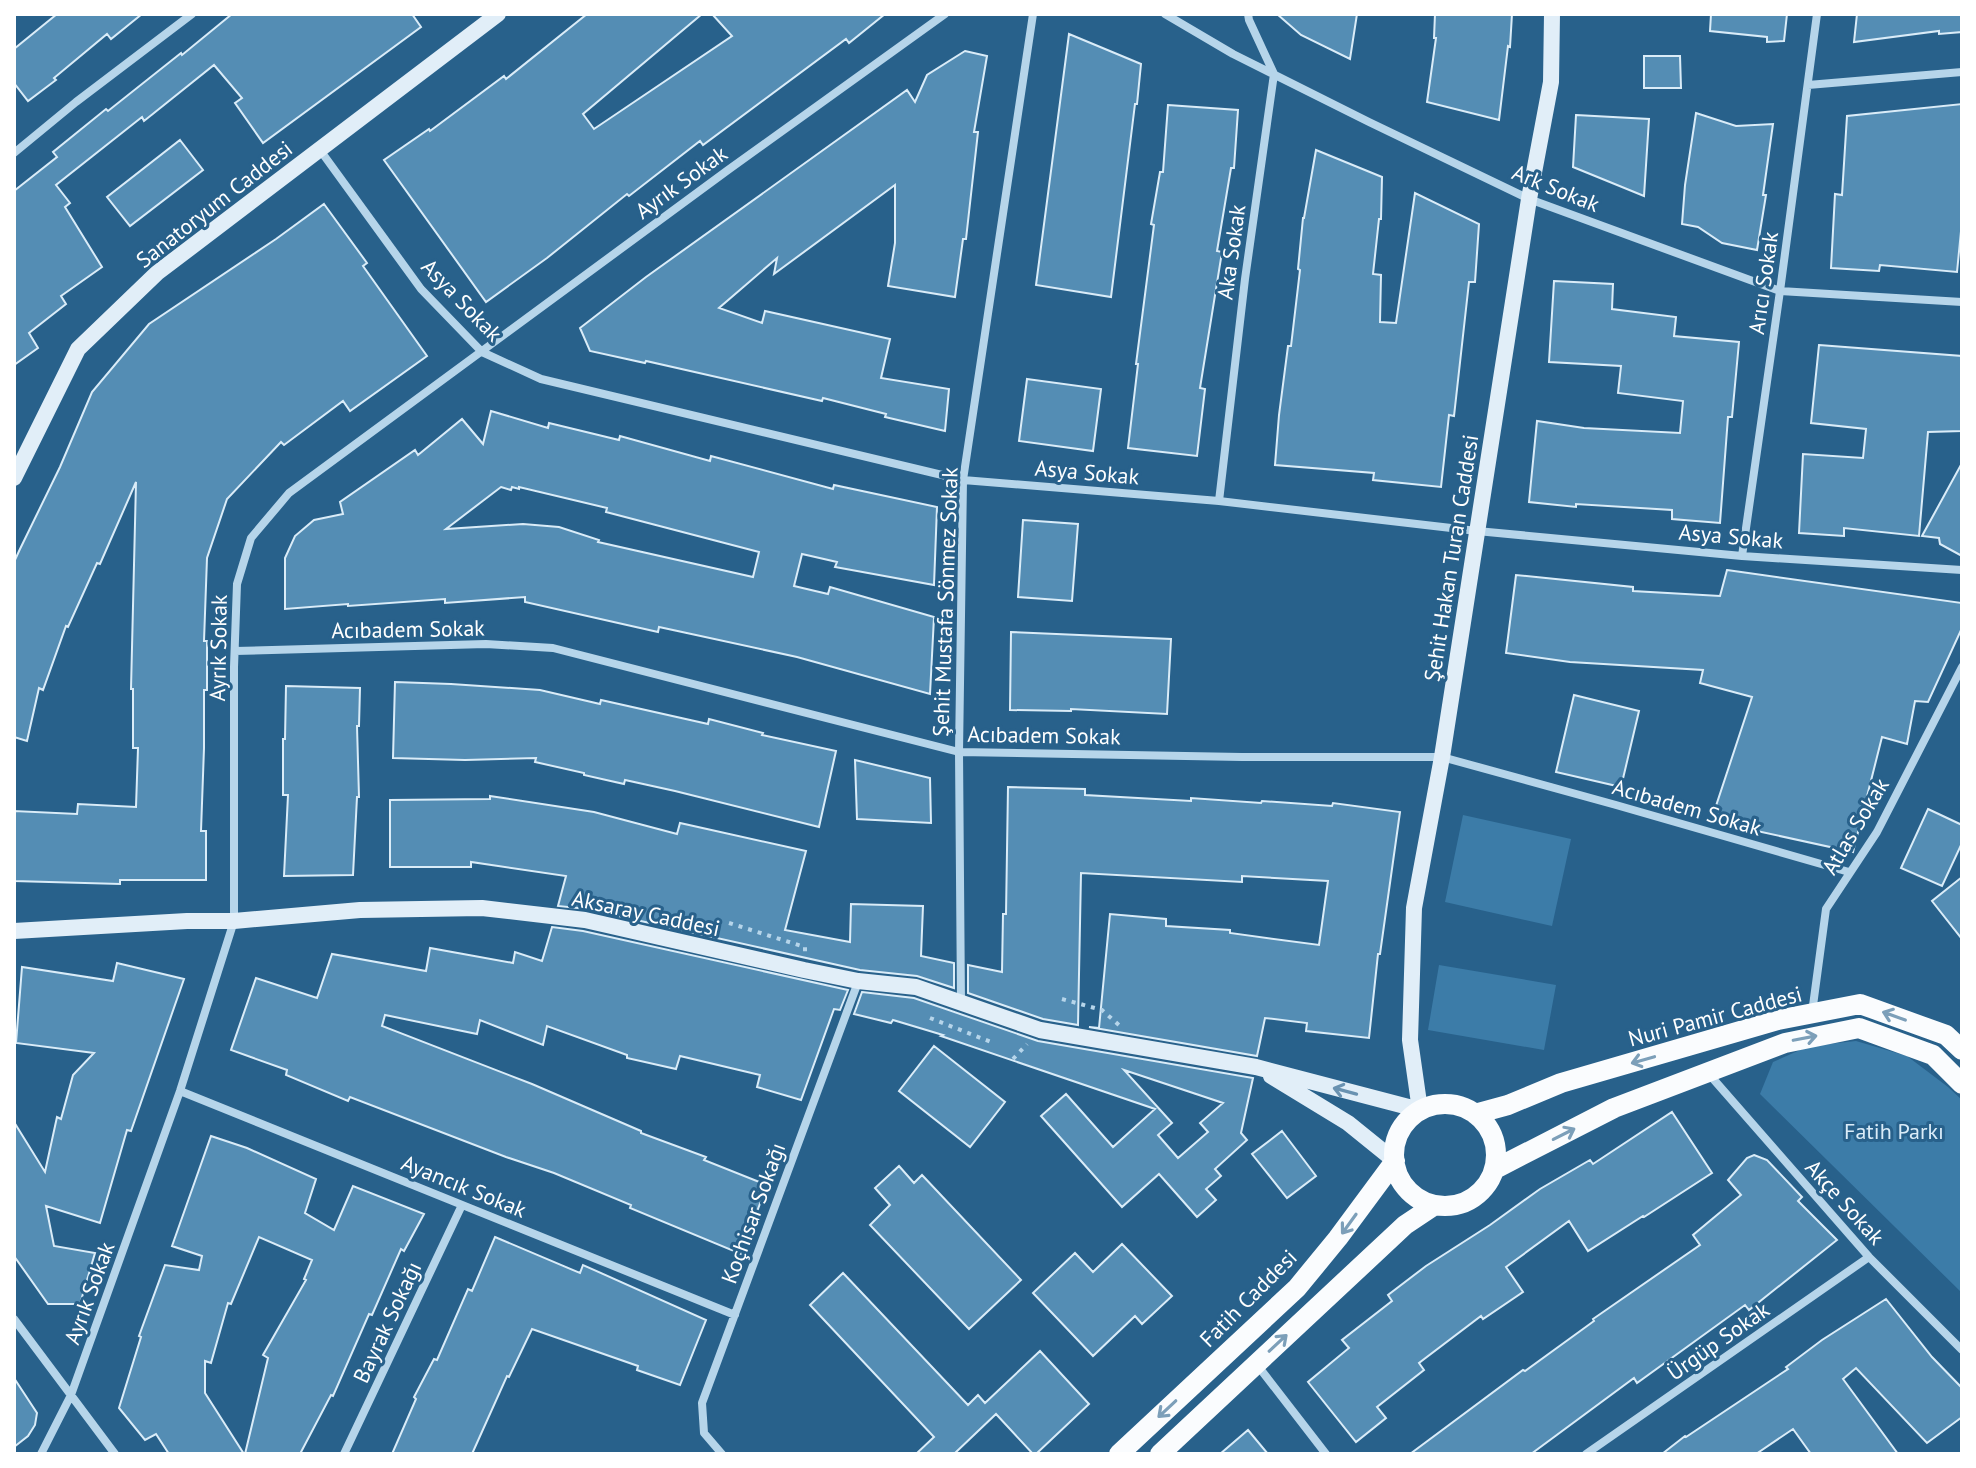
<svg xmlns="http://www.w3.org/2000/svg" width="1976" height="1468" font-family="'PT Sans',sans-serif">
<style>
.green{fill:#3c7ca8}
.building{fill:#548db4;stroke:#daecf8;stroke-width:2;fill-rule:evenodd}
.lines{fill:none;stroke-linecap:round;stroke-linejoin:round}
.path{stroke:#b6d5ea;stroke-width:4;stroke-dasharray:4 6;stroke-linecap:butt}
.street{stroke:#b6d5ea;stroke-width:8}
.secondary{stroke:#e1eef8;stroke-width:16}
.primary{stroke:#fafcfe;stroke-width:20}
.oneway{stroke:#7c9fb9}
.oneway2{stroke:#6992b1}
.labels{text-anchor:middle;stroke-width:6;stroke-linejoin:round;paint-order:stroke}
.street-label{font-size:22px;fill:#fff;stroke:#28618b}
.park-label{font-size:22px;fill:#daecf8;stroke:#28618b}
</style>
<rect width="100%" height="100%" fill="#28618b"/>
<path class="green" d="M1463,815L1571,839L1552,926L1445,902Z
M1439,965L1556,985L1544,1050L1428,1030Z
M1856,1041L1907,1056L1948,1087L1962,1100V1293L1760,1094L1773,1062L1809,1046Z"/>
<path class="building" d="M57,14H142L111,39L107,34L54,78L56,80L28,101L14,83V49Z
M232,14H412L421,27L263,143L235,103L242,98L214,65L144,121L142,117L56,185L70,203L65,207L102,267L61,296L66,304L29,333L38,348L14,365V191L57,157L53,152L106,109L108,111L181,53L182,55Z
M587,14H702L583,114L594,129L732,36L712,14H885L849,43L846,39L703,145L700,141L629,196L627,194L547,258L486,302L384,160L429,129L430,131L504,76L506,79Z
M1277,14H1357L1350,59L1301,35Z
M1435,14H1512L1510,47L1508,46L1499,120L1427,102L1436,38H1434Z
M1711,14H1787L1784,41L1767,42V37L1710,31Z
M1857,14H1962V32L1939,34V31L1854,42Z
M1069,34L1141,64L1137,104H1135L1111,297L1036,285Z
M965,51L987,56L974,132H978L966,239H963L955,297L888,286L895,243V185L774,274L777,258L719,308L762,323L765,311L890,339L881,378L949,389L945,431L885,417L886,414L823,398L822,401L646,361L645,363L590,351L580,328L646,277L907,90L915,102L927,75Z
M1644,56H1680L1681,88H1644Z
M1962,104V221L1957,272L1880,265L1879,271L1831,268L1835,194L1842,195L1847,116Z
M1168,105L1238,110L1234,168H1231L1217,251L1222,252L1200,388L1205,389L1197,456L1128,448L1138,364H1136L1154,225L1151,224L1160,172H1163Z
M1696,113L1736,126L1773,124L1763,195H1766L1757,250L1722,243L1698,227L1682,224L1685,185Z
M1576,115L1649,119L1644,196L1573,167Z
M180,140L203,170L130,226L107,197Z
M1316,150L1382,177L1381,219H1379L1373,274L1381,275L1380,322L1396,323L1415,193L1479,224L1475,282H1469L1454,416L1449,415L1441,487L1373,480L1374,473L1275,465L1279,415L1288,346H1291L1300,270L1298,269L1303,218H1304Z
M324,204L367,263L363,266L427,356L350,411L343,401L284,445L281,442L227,499L207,558L204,641H207V690H204V748L201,831H206V880H120V884L14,881V811L77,814L78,804L136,807L138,748H133V689H131L136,482L100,564L97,563L68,627L66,626L43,690L39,688L27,741L14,737V562L20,549L60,467L92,392L149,324L276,239Z
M1554,281L1613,284L1612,309L1676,317L1674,336L1739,342L1732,417H1728L1720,523L1672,519V510L1576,504V507L1529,502L1537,421L1584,428L1680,433L1683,401L1618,393L1621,366L1549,362Z
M1819,345L1962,356V431L1928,432L1919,536L1844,528V536L1799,533L1803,454L1863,458L1866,429L1811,423Z
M1027,379L1101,389L1093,451L1019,441Z
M491,411L548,428L549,423L619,440L620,436L710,461L711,456L833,489L834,485L937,507L934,585L835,567L837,562L802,554L794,586L828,594L830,587L934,617L930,694L797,657L659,627L658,632L525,602V597L445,603V599L348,606V604L285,609V558L295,536L314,520L343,514L340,502L415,450L418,455L462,419L483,444ZM501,487L511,490L512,487L519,489V487L607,508L606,512L759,552L753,577L598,542L599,540L559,527L523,524L446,529Z
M1962,463V556L1940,544L1939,538L1922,536Z
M1023,520L1078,524L1072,601L1018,597Z
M1727,570L1962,603V628L1928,702L1915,701L1907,744L1882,737L1853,852L1711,821L1752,697L1700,683L1703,670L1570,662L1506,653L1516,575L1633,587V591L1720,596Z
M1011,632L1171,639L1167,714L1071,709V711L1010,710Z
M395,682L451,684L540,690L600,704L601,700L708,724L709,719L763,733L762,735L836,751L819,827L675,791L625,780L624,784L584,775V773L535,762L536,758L465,760L393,758Z
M286,686L360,688L359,726H357L359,797H357L353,875L284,876L288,795H283V739H285Z
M1574,695L1639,711L1621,787L1556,772Z
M855,760L930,778L931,823L857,819Z
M1008,787L1085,789V795L1191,801V798L1261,803L1262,801L1332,806L1333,803L1400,812L1380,954H1378L1369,1038L1306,1031L1307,1023L1265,1018L1257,1056L1089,1027L1099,1028L1110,914L1166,919V926L1230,930V933L1319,945L1328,881L1242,876V882L1081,873L1078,1025L1043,1019L968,993V965L1002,972L1003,914H1006Z
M490,796L594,812L677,834L680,823L806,851L785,930L850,942L851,904L923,906L921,956L954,963V988L917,976L860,970L587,909L558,906L566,876L471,862V867H390V800L490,799Z
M1928,809L1962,825V843L1942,886L1901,868Z
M1962,877V939L1932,901Z
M552,927L583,931L848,990L840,1010L834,1009L801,1100L757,1087L760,1075L680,1056L676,1069L627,1058V1055L547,1026L543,1045L480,1020L477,1034L385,1015L382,1026L532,1084L641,1131V1133L706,1157L704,1160L767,1185L741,1254L630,1208L631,1205L554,1173L506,1157L350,1097L348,1101L286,1075L287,1070L231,1050L256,978L317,998L332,954L426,971L430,948L513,963L515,952L542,961Z
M117,963L184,979L131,1131L127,1130L100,1223L46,1206L54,1246L95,1253L80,1304H48L14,1256V1122L45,1172L57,1117L61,1119L73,1075L94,1053L16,1043L22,967L113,981Z
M862,992L914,998L1038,1041L1253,1078L1241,1133L1247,1140L1215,1169L1221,1176L1206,1189L1216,1200L1197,1217L1159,1174L1122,1207L1041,1116L1066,1094L1113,1147L1155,1109L941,1036L943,1035L893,1020L891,1023L854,1014ZM1124,1070L1223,1103L1200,1123L1208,1132L1178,1158L1158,1135L1172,1123Z
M934,1046L1005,1102L970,1147L899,1091Z
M1672,1112L1712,1173L1644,1217L1643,1216L1588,1251L1569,1221L1506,1267L1523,1292L1483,1319L1481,1316L1419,1363L1424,1370L1377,1407L1386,1418L1356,1442L1308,1382L1349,1348L1342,1340L1392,1301L1388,1295L1426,1266L1490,1225L1540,1189L1590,1160L1593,1164Z
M1282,1131L1316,1176L1287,1198L1252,1154Z
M211,1136L247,1148L316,1179L305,1213L334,1230L353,1186L424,1214L404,1251L401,1249L372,1315L369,1314L333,1396L331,1395L300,1454H245L268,1358L263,1355L306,1280L304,1279L312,1260L259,1237L231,1304L228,1303L211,1363L205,1361V1393L244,1454H169L156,1434L145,1440L119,1408L141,1337L139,1336L165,1265L199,1270L202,1256L172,1246Z
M1754,1155L1767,1160L1802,1197L1798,1201L1837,1240L1749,1310L1745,1305L1637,1383L1634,1378L1531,1454H1410L1523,1370L1525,1371L1594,1321L1593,1319L1700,1245L1693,1235L1741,1195L1728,1180L1747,1158Z
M899,1166L914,1183L922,1175L1021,1280L969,1329L870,1225L890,1205L875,1188Z
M495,1237L580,1273L583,1265L706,1320L680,1385L637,1370L638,1366L532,1329L509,1377L507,1376L472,1454H392L416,1399L414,1397L434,1359L437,1360L468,1289L472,1291Z
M1122,1244L1172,1296L1142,1324L1135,1316L1093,1356L1033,1293L1075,1253L1093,1272Z
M843,1273L968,1405L978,1395L985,1403L1040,1351L1089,1404L1036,1454H1033L996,1414L954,1454H916L934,1437L810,1305Z
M1886,1299L1932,1357L1962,1388V1417L1927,1443L1856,1368L1843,1379L1898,1454H1811L1793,1429L1756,1454H1662L1685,1436L1686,1437L1788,1369L1786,1367L1822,1340Z
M14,1378L37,1413L35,1425L28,1436L14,1447Z
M1248,1430L1268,1454H1220Z"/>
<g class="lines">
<path class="path" d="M729,923L805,947V953
M1062,999L1102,1010L1120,1026
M930,1018L991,1042
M1013,1059L1027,1044"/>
<path class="street" d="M1165,14L1233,54L1369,122L1529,199L1780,291L1962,302
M1808,85L1962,72
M320,150L421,289L482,352L541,379L963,480L1219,501L1477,531L1742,556L1962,570
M14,153L76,102L192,14
M1219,501L1245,279L1274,74L1249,20L1248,14
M1742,556L1780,291L1817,14
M235,651L486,644L553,648L959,752L1242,757H1442L1616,805L1849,872
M961,1003L959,752L963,480L1033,14
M1812,1013L1826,909L1877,832L1962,667
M1708,1073L1869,1257L1962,1350
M180,1091L735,1315
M14,1319L115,1454
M1258,1366L1326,1454
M41,1454L71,1395L180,1091L234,921V667L237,584L251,538L289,493L728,170L945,14
M344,1454L462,1205
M722,1454L704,1433L702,1403L858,982
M1586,1454L1869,1257"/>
<path class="secondary" d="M14,478L78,349L157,273L498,14
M14,931L187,921H234L360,910L482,908L585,920L804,970L858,981L916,987L1040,1030L1256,1067L1420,1110L1410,1040L1414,908L1442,757L1529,199L1551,82L1552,14
M1271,1076L1348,1123L1395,1161"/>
<path class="primary" d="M1394 1155a51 51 0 1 1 102 0a51 51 0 1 1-102 0Z
M1475,1114L1508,1105L1561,1083L1778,1020L1860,1004L1946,1035L1962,1050
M1495,1169L1614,1108L1785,1043L1859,1028L1933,1055L1962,1084
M1119,1454L1297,1288L1338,1238L1395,1161
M1160,1454L1405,1225L1435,1205"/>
</g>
<defs><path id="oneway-shaft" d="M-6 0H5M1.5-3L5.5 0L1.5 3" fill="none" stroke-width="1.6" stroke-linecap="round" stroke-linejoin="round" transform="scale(2)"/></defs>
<g class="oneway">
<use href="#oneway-shaft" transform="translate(1894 1016) rotate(-160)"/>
<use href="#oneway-shaft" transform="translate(1805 1038) rotate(-11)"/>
<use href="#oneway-shaft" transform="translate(1643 1060) rotate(164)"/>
<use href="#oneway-shaft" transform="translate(1564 1134) rotate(-27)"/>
<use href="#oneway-shaft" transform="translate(1349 1224) rotate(126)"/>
<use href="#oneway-shaft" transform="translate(1278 1343) rotate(-43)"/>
<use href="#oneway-shaft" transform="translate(1167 1409) rotate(137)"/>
</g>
<use class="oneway2" href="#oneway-shaft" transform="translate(1345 1091) rotate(-165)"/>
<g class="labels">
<g class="street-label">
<text transform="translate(681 182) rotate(-36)" y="8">Ayrık Sokak</text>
<text transform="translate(1556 188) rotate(22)" y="8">Ark Sokak</text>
<text transform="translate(214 204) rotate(-38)" y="8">Sanatoryum Caddesi</text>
<text transform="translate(1231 252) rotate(-82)" y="8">Aka Sokak</text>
<text transform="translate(1763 283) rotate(-82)" y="8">Arıcı Sokak</text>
<text transform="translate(462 300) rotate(46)" y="8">Asya Sokak</text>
<text transform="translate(1087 472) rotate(5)" y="8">Asya Sokak</text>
<text transform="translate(1731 536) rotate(5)" y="8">Asya Sokak</text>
<text transform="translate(1451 558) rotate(-81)" y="8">Şehit Hakan Turan Caddesi</text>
<text transform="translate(945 602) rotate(-88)" y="8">Şehit Mustafa Sönmez Sokak</text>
<text transform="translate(408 629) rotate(-1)" y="8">Acıbadem Sokak</text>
<text transform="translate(218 648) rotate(-89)" y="8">Ayrık Sokak</text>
<text transform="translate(1044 735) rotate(1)" y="8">Acıbadem Sokak</text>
<text transform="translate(1687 807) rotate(16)" y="8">Acıbadem Sokak</text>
<text transform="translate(1855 826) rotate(-59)" y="8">Atlas Sokak</text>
<text transform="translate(646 913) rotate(12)" y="8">Aksaray Caddesi</text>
<text transform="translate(1715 1016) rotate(-15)" y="8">Nuri Pamir Caddesi</text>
<text transform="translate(464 1186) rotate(22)" y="8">Ayancık Sokak</text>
<text transform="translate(1845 1202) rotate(48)" y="8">Akçe Sokak</text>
<text transform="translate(753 1213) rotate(-70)" y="8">Koçhisar Sokağı</text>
<text transform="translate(89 1293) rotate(-70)" y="8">Ayrık Sokak</text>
<text transform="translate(1248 1298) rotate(-45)" y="8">Fatih Caddesi</text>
<text transform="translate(387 1322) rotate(-65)" y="8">Bayrak Sokağı</text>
<text transform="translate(1718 1341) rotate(-35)" y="8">Ürgüp Sokak</text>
</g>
<g class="park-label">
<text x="1894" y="1139">Fatih Parkı</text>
</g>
</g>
<rect width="1976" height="1468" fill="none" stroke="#ffffff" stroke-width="32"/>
</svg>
